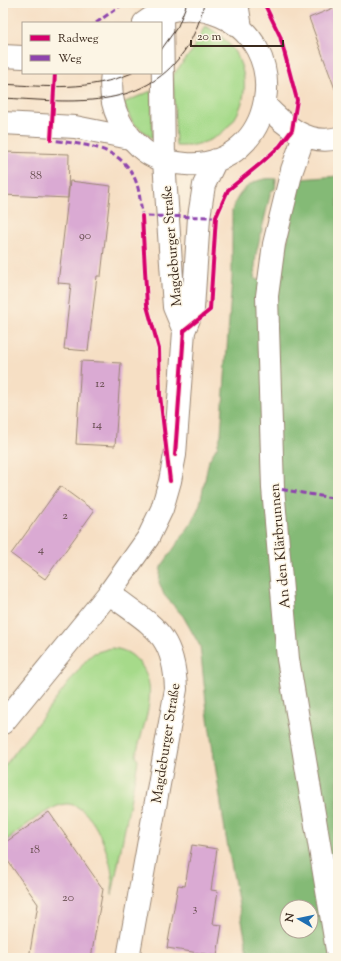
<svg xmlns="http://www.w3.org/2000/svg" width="341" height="961" font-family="'Sorts Mill Goudy',serif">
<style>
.green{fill:#a6da8a;stroke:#708254}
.forest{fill:#84ba76;stroke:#60724a;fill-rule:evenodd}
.building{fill:#daaad3}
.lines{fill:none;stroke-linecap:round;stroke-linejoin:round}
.minor-casing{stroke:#988471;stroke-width:24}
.major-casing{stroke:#988471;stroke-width:24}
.minor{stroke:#fff;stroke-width:22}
.major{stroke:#fff;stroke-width:22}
.tram{stroke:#3b2a1e;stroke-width:1}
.quiet{stroke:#8e44ad;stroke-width:3;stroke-dasharray:6 3;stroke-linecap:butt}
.cycleway-casing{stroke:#fcf5e5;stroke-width:6}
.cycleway{stroke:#d6006c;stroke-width:4}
.labels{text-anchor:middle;stroke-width:3;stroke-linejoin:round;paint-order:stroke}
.number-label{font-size:12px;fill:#634a4b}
.street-label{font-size:14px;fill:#3b2a1e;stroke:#fcf5e5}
</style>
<rect width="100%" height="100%" fill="#fcf5e5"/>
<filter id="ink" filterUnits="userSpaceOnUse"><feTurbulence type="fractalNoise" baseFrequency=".025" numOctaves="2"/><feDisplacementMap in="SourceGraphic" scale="8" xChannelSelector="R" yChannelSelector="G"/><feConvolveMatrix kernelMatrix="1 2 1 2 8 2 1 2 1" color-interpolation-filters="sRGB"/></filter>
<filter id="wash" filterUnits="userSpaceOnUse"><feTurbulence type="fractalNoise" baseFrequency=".012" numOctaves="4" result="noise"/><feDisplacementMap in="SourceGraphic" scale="16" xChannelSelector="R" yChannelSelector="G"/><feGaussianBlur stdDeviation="0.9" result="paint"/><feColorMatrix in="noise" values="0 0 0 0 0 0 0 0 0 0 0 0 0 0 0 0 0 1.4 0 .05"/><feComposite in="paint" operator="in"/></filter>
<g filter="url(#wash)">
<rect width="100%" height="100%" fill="#f6dfc4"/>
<path class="green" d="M205,26C271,59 249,150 176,146L173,75L192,51Z
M151,91L153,139L133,123L123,103Z
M111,648C122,649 130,652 138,661C162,688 142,726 136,756L138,761L112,895C112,887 113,876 111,868C107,848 92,807 69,804C52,802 17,833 3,843V768L87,659L94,653Z"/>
<path class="forest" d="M338,176V958H249L226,837L207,711L200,646L183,616L164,595L159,582L161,567L193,521L200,504L209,460L217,447L221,434L232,278V211C237,191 254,176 276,179L275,189L271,191L256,254L254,278L277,290L300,179ZM287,907H311V931H287Z"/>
<g id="blocks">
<path class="building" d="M338,6V89H335L309,18Z
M3,152L69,154L68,198L3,195Z
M70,181L111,186L101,276H97L88,351L64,349L71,284L58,283Z
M81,361L121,363L115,446L76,444Z
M60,486L94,511L45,579L11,554Z
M49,812L103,889L91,958H29L38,904L3,854V844Z
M192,845L217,849L211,890L218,891L213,924L222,925L217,956L167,948L178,885L185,886Z"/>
</g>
</g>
<g filter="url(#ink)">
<use href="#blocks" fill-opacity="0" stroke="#988471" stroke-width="1"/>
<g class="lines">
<g class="minor-casing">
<path id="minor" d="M162,13L164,161
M3,56L23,57
M265,105C284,125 308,146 338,138
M3,123L75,127L130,138
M304,136L292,170L274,244L267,296L273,488L288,659L338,956
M109,593C151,626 174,631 176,689L128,958"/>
</g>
<g class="major-casing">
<path id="major" d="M237,3L241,28
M112,73C108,103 119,128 141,148C153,159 170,163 186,164C275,170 298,41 213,13C190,5 163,8 144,23
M164,161L174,307L184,331
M3,723L109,593L148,538L162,509L170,481L175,455L184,331L193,309L199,217L204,185L216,160"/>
</g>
<use href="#minor" class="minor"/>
<use href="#major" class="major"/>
<path class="tram" d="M161,50L178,26L187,3
M3,84C47,87 90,91 132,73
M3,98C64,101 136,112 179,58C192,42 200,23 204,3"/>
<path class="quiet" d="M96,23L124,3
M52,137L51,140C86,145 127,146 138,188C140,197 141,206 142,216L216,217L217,215
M273,488L338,499"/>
<g class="cycleway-casing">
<path id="cycleway" d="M51,140L55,73
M142,216L147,306L159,349L160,395L170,481
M175,455L184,331L210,310L216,217L228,190L260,164L280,146L292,130L297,100L280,36L264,3"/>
</g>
<use href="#cycleway" class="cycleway"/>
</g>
</g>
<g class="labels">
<g class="number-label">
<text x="36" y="179">88</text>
<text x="85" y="239">90</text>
<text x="100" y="387">12</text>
<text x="97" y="428">14</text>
<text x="65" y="519">2</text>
<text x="41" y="553">4</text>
<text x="35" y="853">18</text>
<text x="68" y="901">20</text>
<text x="195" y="912">3</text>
</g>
<g class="street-label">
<text transform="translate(171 246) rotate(-95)" y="5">Magdeburger Straße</text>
<text transform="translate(279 546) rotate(-95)" y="5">An den Klärbrunnen</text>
<text transform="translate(165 743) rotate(-81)" y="5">Magdeburger Straße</text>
</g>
</g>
<rect width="341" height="961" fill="none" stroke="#fcf5e5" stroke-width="16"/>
<rect x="22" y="22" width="140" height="52" fill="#fcf5e5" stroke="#afa495"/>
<rect x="30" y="35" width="20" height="6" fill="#d6006c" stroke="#afa495"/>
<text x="58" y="42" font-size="12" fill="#3b2a1e">Radweg</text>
<rect x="30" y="55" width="20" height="6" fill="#8e44ad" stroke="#afa495"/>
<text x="58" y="62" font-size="12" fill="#3b2a1e">Weg</text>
<g transform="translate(299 919) rotate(279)"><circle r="19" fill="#fcf5e5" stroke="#afa495"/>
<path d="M0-3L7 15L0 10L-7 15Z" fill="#1f6fb2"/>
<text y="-6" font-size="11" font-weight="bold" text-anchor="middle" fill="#3b2a1e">N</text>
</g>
<path d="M191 40v6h92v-6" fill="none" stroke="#3b2a1e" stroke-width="2"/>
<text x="197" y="40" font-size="12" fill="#3b2a1e" stroke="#fcf5e5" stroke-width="3" paint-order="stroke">20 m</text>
</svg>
